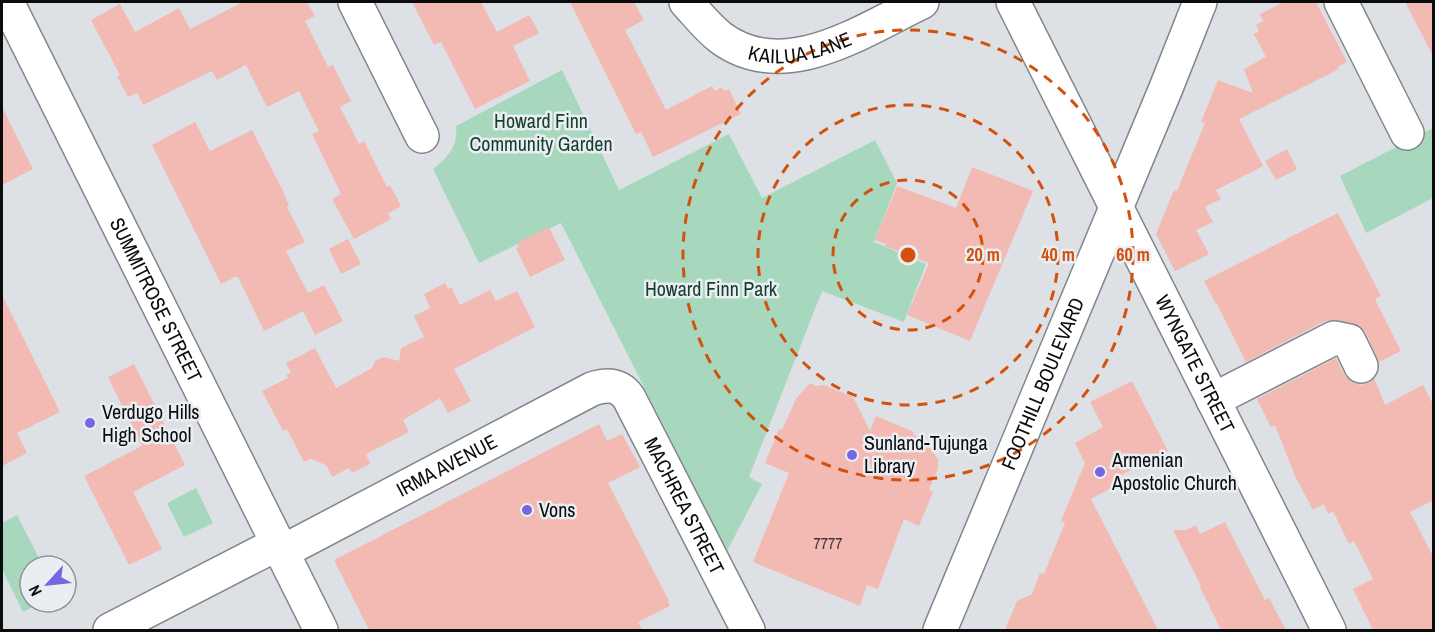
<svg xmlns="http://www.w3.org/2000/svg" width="1435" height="632" font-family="'Archivo Narrow',sans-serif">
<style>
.green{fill:#a7d8be}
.building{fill:#f3b9b3}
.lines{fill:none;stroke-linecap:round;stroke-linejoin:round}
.minor-casing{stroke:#82868a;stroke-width:36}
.major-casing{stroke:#82868a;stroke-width:36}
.minor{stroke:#fff;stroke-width:33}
.major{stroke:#fff;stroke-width:33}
.ring{fill:none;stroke:#d2510c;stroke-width:3;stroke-dasharray:10 8}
.poi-dot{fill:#7667e1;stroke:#eaeef3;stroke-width:2}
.labels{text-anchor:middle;stroke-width:5;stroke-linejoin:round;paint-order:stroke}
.number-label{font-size:16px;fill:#443736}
.street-label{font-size:20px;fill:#0a0c0d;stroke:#eaeef3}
.park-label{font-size:20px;fill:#133f2c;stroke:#eaeef3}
.poi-label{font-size:20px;fill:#0a0c0d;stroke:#eaeef3;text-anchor:start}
.centre{fill:#d2510c;stroke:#eaeef3;stroke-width:3}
.ring-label{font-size:18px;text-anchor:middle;font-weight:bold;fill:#d2510c;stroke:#eaeef3;stroke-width:5;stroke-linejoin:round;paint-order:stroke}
</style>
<rect width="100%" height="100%" fill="#dde1e6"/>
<path class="green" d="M562,70L619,190L729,134L762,198L875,140L897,183L874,242L926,264L904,322L822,291L749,477L762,484L727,551L561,223L479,263L433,169C448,157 458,147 456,126Z
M1433,128V198L1366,233L1340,176Z
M196,488L213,523L184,537L167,503Z
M17,515L43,566H30V602H43L23,612L2,569V523Z"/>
<path class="building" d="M243,2H307L315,16L305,21L328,67L333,65L351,101L340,107L359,144L364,141L387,187L390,185L401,206L388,214L391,219L354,239L332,199L341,194L312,134L319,131L299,91L267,107L246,65L217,80L212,71L143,105L137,93L128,97L117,76L120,75L91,20L120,4L135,32L179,8L190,29Z
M412,2H481L497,32L529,15L539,33L513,46L530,81L475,109L441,42L434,45Z
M570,2H634L644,20L625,30L666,110L712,86L715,91L722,87L724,91L729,89L741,114L653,157L641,132L636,134Z
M1284,2H1316L1347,62L1337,67L1339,69L1239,119L1263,166L1216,190L1221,199L1205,207L1213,222L1196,230L1209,254L1175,271L1156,234L1174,190L1177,191L1205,123L1201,122L1218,80L1253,93L1244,69L1266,57L1254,34L1259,31L1256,25L1263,21L1260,14Z
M1405,2H1434V58Z
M2,107L33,169L2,185Z
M195,122L210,151L252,130L283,191L289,206L287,207L305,242L286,251L308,293L324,285L343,321L315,335L303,311L264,331L238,277H235L221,284L152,145Z
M1287,149L1297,169L1276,180L1265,161Z
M972,167L1033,191L970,341L907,315L929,263L885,246L886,244L875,240L897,186L956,208Z
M1338,213L1381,296L1375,299L1401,351L1379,362L1366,333L1361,327L1337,320L1325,321L1246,362L1217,304H1216L1204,281Z
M549,227L565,260L530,277L516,248L519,247L517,243Z
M348,239L361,264L341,274L329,249Z
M445,283L448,289L451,287L460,305L490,290L496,301L517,291L535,327L454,369L471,401L448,413L440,398L403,420L409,432L366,454L370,464L352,473L349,468L332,477L326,465L311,459L304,462L287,429L283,431L262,391L288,378L286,375L291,373L286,363L315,348L336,388L372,368L375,361L383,357L399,361L401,348L424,337L414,316L430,308L424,294Z
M2,295L60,412L17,433L27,453L2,466Z
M1336,358L1344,374L1351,382L1360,385L1369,383L1374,378L1385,405L1423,385L1434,406V500L1410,512L1434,558V630H1373L1353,589L1373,579L1354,541L1349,544L1333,511L1328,514L1324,504L1313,510L1295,476L1275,425L1271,427L1257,399Z
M134,364L185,465L133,492L162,549L129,565L84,476L142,446L108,377Z
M1132,381L1168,451L1121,475L1124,481L1091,499L1158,630H1005L1017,601L1032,594L1040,573L1044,574L1065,523L1061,521L1085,463L1075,443L1103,427L1090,402Z
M810,383L816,386L824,385L853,397L870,431L876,416L914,432L913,434L925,441L938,459V468L929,490L933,492L919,526L904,519L878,589L867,585L860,606L753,562L789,473L765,463L779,429L782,430L796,399Z
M599,424L607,441L622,434L640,467L608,483L669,601L668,602L670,606L638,622L642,630H369L334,560Z
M1225,522L1265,600L1269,598L1286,630H1221L1200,587L1201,586L1173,530H1186L1196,525L1200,534Z"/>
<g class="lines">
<g class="minor-casing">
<g id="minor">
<path id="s1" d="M7,2L321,630"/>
<path d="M355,2L422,136"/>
<path id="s2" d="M686,2C697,14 708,28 721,38C785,85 863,30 922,2"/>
<path id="s3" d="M1013,2L1329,630"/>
<path d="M1341,2L1407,133"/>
<path d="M1213,400L1334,338L1349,341L1361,366"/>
<path id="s4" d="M282,552L592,389C607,384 619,384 629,398L748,630"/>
<path d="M110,630L277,544"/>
</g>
</g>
<g class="major-casing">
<g id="major">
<path id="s5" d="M940,630L1166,88L1200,2"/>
</g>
</g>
<use href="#minor" class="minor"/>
<use href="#major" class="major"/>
</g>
<g class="ring">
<circle cx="908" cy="255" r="75"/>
<circle cx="908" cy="255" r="150"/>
<circle cx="908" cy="255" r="225"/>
</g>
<g class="poi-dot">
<circle cx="90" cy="423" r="6"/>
<circle cx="852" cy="455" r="6"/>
<circle cx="1100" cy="472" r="6"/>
<circle cx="527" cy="510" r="6"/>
</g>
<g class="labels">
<g class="number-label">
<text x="828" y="549">7777</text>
</g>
<g class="street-label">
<text dy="7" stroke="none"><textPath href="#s2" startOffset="134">KAILUA LANE</textPath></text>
<text dy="7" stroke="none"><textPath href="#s1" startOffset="333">SUMMITROSE STREET</textPath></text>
<text dy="7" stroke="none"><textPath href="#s3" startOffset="405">WYNGATE STREET</textPath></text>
<text dy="7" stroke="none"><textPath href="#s5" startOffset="267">FOOTHILL BOULEVARD</textPath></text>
<text dy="7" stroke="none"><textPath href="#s4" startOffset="186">IRMA AVENUE</textPath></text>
<text dy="7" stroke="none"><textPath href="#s4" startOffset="513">MACHREA STREET</textPath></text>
</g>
<g class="park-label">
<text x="541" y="128">Howard Finn<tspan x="541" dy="23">Community Garden</tspan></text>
<text x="711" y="296">Howard Finn Park</text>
</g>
<g class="poi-label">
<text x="102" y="419">Verdugo Hills<tspan x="102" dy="23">High School</tspan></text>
<text x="864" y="450">Sunland-Tujunga<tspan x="864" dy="23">Library</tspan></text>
<text x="1112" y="467">Armenian<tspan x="1112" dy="23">Apostolic Church</tspan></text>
<text x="539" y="517">Vons</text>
</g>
</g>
<circle cx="908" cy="255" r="9" class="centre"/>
<g class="ring-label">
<text x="983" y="261">20 m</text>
<text x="1058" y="261">40 m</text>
<text x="1133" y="261">60 m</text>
</g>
<rect width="1435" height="632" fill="none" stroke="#0a0c0d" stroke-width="6"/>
<g transform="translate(48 584) rotate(243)"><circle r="28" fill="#eaeef3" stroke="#909497" stroke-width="1.5"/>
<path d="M0-4.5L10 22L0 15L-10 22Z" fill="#7667e1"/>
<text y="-9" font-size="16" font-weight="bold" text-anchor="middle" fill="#0a0c0d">N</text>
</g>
</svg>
